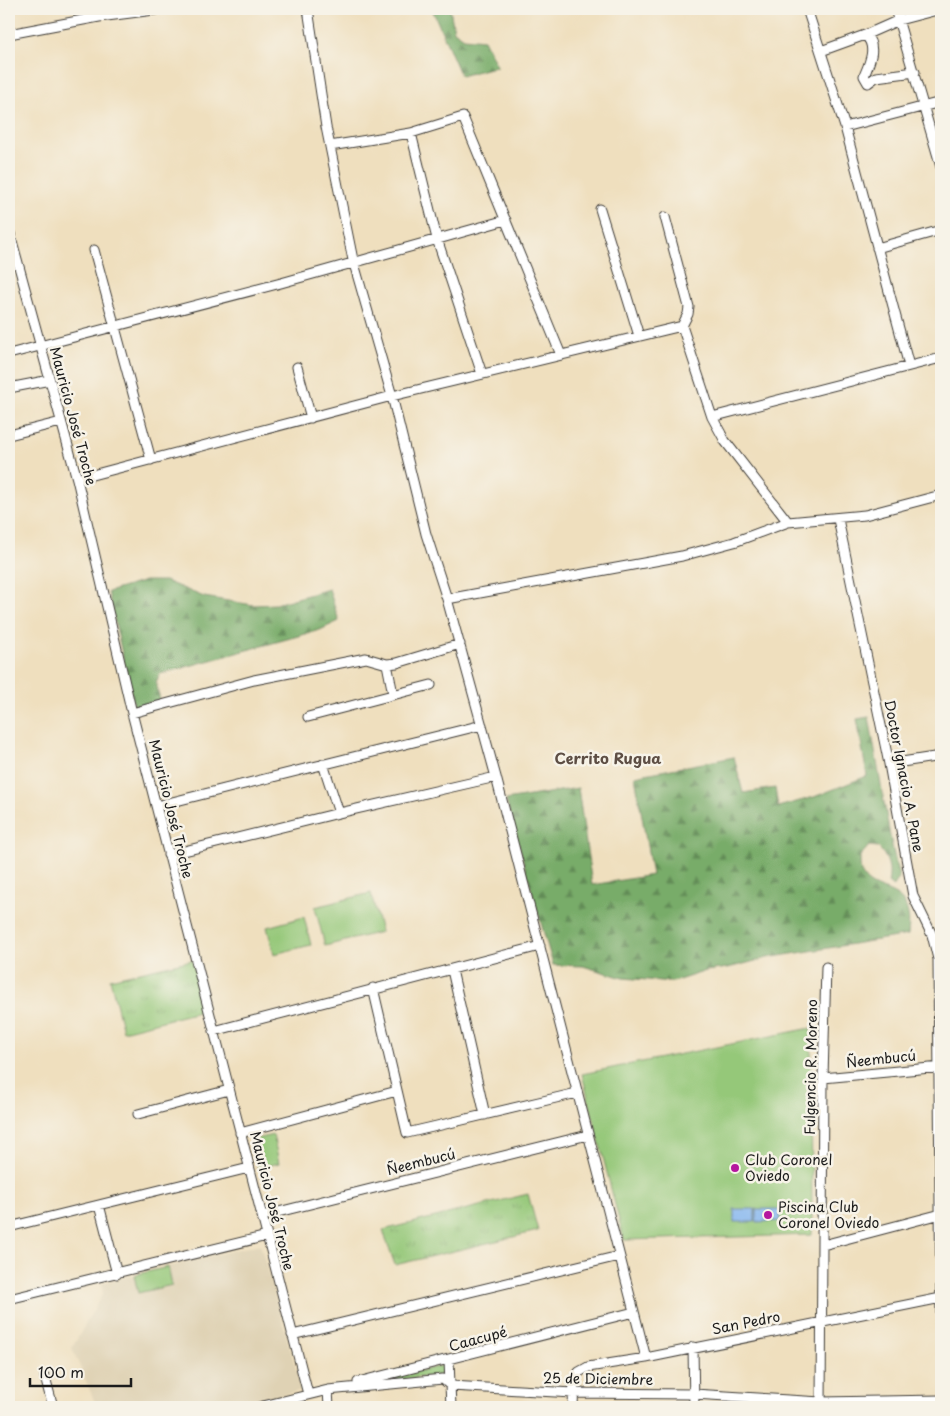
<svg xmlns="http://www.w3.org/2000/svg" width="950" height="1416" font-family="'Playpen Sans',sans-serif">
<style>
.built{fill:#dfd2b4}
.grass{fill:url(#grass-tufts);stroke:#58724a}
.forest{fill:url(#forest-firs);stroke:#4a6442}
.park{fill:#95c879;stroke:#58724a}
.water{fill:#83b5f0;stroke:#506886}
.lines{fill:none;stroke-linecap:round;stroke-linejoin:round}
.minor-casing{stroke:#3c3934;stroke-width:11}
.minor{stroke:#fff;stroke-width:9}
.poi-dot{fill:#b5179e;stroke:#f7f3e8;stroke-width:2}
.labels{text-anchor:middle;stroke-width:5;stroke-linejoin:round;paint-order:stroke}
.street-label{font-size:14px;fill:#1c1c1c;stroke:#f7f3e8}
.poi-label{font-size:14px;fill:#1c1c1c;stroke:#f7f3e8;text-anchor:start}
.neighbourhood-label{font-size:15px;font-weight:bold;fill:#5d4e44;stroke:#f7f3e8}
</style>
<defs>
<pattern id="grass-tufts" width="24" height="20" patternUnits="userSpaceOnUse" patternTransform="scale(1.25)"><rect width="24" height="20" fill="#95c879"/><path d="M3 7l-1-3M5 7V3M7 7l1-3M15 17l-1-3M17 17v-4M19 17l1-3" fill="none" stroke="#80ab68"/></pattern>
<pattern id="forest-firs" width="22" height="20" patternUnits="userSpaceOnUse" patternTransform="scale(1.25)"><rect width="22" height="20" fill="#78ac69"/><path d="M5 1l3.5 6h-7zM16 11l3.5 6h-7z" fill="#628b56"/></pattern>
</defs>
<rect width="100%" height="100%" fill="#f7f3e8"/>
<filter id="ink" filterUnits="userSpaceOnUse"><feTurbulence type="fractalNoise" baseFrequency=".02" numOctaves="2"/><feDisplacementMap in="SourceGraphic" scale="10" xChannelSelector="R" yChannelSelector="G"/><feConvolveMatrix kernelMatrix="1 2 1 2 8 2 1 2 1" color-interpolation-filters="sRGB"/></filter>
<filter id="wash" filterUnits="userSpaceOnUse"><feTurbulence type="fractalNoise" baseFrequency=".0096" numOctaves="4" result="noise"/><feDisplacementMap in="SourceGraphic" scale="20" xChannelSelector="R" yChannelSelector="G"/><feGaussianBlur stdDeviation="1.12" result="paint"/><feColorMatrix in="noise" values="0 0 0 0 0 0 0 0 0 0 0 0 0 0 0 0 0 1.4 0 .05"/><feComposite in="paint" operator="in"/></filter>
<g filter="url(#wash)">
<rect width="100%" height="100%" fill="#efdfbe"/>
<path class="built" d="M260,1244L302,1390L238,1407H97L72,1348L103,1293L102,1283Z"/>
<path class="grass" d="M192,960L206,1010L123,1031L110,979Z
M528,1194L538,1231L395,1265L383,1230Z"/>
<path class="forest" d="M432,9H450L454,31L464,38L484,40L497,66L461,76Z
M145,581H165L204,597L253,605L276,604L329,589L339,621L320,630L160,674L156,682L160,700L134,706L108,592Z
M869,717L890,836L899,878L893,887L888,883C891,868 888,858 878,847L869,846L860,856C860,861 860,868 861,872C872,900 915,878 908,935L767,958L728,968L706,971L673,982L623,978L583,966L553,965L506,800L578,788L592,885L652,875L635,776L734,757L743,793L775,788L778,807L814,797L867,776L857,719Z"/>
<path class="park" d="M371,893L381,932L325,946L315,907Z
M304,917L311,945L274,954L267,927Z
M811,1028L812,1235L624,1240L582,1074Z
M273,1135L279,1163L258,1168L251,1140Z
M168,1267L172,1285L138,1293L134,1275Z
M445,1365L446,1374L366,1384Z"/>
<path class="water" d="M734,1209H755V1222H734Z
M756,1209H780V1221L756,1222Z"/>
</g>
<g filter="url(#ink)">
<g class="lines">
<g class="minor-casing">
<path id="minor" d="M308,9L326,127L353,260L392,396L426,534L447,599L496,777L646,1358
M807,9L845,127L909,366
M895,9L941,167
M9,34L99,17L162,9
M865,35C878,46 869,64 864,76L868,83L876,77L915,72
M821,51L865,35L899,20L941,9
M845,127L941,102
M411,133L437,239L482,374
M330,146L411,133L463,117L561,355
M600,209L639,336
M665,217L689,307L688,314L682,326
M9,230L77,479L131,709L308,1394
M877,248L941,230
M94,250L151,460
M9,354L281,283L506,220
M297,367L311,418
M9,388L50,380
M712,417L941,358
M9,435L61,422
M77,479L392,396L682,326L712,417L725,441L788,522
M838,519L889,764L913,896L932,935L938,959L941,1322
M447,599L682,556L734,542L788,522L865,515L941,495
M387,664L393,694
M132,713L254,680L366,658L387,664L397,663L460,644
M308,717L431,685
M323,764L339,813
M889,764L941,756
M156,806L482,725
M168,855L339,813L496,777
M452,970L485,1115
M373,988L407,1133L577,1093
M214,1031L540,946
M823,1078L941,1067
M138,1114L229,1090
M240,1133L397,1091
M99,1205L117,1274
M262,1216L588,1135
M9,1227L249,1168
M823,1245L941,1214
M9,1299L267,1236
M292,1335L619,1256
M693,1347L694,1407
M449,1361L451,1407
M45,1377L53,1407
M358,1382L634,1312
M328,1390L329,1407
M259,1407L328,1390L443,1379L451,1386L573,1393L694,1394L821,1402L941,1400
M573,1407L574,1380L579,1372L588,1367L646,1358L941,1298
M821,1407L823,1078L826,967"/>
</g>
<use href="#minor" class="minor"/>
</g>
</g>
<g class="poi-dot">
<circle cx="735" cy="1168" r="5"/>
<circle cx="768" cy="1215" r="5"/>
</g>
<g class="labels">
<g class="street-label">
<text transform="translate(73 416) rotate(75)" y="5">Mauricio José Troche</text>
<text transform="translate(904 776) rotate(79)" y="5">Doctor Ignacio A. Pane</text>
<text transform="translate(171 809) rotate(76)" y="5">Mauricio José Troche</text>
<text transform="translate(881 1059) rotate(-6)" y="5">Ñeembucú</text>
<text transform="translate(811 1067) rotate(-89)" y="5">Fulgencio R. Moreno</text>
<text transform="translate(421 1162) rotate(-14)" y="5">Ñeembucú</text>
<text transform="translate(272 1201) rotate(76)" y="5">Mauricio José Troche</text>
<text transform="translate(746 1323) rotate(-11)" y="5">San Pedro</text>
<text transform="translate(478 1339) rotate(-15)" y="5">Caacupé</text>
<text transform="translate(598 1379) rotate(1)" y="5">25 de Diciembre</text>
</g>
<g class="poi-label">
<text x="745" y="1165">Club Coronel<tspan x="745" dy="16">Oviedo</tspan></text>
<text x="778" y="1212">Piscina Club<tspan x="778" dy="16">Coronel Oviedo</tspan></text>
</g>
<g class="neighbourhood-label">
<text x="608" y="764">Cerrito Rugua</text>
</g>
</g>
<rect width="950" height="1416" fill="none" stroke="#f7f3e8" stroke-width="30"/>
<path d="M30 1378v8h101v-8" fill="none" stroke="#1c1c1c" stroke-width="2.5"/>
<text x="38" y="1378" font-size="15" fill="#1c1c1c" stroke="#f7f3e8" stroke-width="4" paint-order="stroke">100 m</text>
</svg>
